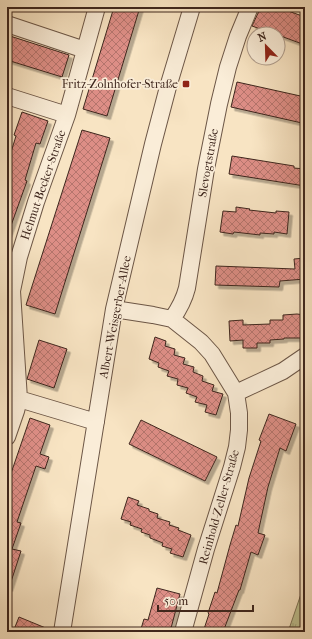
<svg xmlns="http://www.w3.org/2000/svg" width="312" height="639" font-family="'IM FELL French Canon',serif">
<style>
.park{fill:url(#park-tufts);stroke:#7f7458}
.building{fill:url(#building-cross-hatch);stroke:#3e261d;filter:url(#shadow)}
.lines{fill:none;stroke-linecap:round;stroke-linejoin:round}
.minor-casing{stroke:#6c5646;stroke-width:18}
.minor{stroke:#faedd8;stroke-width:16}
.poi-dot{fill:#8f2418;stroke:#faedd8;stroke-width:1.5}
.labels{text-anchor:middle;stroke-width:3.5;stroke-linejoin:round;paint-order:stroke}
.poi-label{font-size:12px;fill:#3e261d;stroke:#faedd8;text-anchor:end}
.street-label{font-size:12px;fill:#3e261d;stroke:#faedd8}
</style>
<defs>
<pattern id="park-tufts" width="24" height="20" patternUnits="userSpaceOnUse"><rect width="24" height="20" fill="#c0c392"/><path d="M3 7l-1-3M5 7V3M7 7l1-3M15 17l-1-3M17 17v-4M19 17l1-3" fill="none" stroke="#a6a77d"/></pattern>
<pattern id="building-cross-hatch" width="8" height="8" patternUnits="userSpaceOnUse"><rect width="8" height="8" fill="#dd8e86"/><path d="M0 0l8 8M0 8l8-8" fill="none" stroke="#b5746d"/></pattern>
<filter id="shadow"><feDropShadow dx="3.5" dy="3.5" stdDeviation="0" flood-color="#0004"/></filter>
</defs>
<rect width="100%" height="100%" fill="#f8e4c3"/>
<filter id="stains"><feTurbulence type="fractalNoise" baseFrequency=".005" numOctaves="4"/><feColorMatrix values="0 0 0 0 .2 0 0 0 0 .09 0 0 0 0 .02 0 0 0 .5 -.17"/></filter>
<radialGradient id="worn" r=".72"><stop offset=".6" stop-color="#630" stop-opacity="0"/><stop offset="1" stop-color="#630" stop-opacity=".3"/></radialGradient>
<path class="park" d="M301,594L305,597V632H288Z"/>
<path class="building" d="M114,7H140L107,116L83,109Z
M259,7H277L305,17V45L278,35V34H274L252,26L259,11Z
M7,35L69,55L62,77L7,60Z
M237,82L305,97V109L302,123L231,107Z
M22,112L48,121L40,144L36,143L25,180L27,181L8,234H7V165L16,136L14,135Z
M82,130L110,138L55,314L26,305Z
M232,156L294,166V168L305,169V186L229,174Z
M236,207L250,209L249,210L276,213V211L289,212L287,234L274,232V234L260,233V235L234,232L233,234L220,232L223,211L236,212Z
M305,258V279L280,281L279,287L215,285L216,266L295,269L294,259Z
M297,314L305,315V338H284V339L270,340V343H257V348H243V340L230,341L229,321L243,320V325L270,324V320H283V315Z
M155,337L166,341L165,346L175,349L174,355L185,358L183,364L194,367L193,372L203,376L202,381L214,385L212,391L223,394L216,415L205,412L207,405L195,402L197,397L186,393L188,388L177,385L178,379L167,376L169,371L158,367L159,363L149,359Z
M39,340L67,349L54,388L27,379Z
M269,414L296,424L286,451L280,448L268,487L258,533L265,535L258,555L251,552L240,590H239L223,632H203L209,614L208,613L215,592L217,593L230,545L236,525L238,526L249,478L261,441L259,440Z
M30,418L50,425L40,454L49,457L45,469L36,466L17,522L21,523L12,549L21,551L9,588L7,587V485Z
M141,420L217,457L205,481L129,444Z
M128,497L139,501L137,505L149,509V511L158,514L157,518L170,522L169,525L179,528L178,530L191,535L183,557L170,553L172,549L162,546L163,543L150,538V535L141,532L142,529L130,525L131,522L121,519Z
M157,588L180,594L170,632H140L144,619L148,620Z
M19,617L53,631V632H13Z"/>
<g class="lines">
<g class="minor-casing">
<path id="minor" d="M7,24L85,50
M7,96L67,115
M114,309L153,315L172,319L201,342L212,354L236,393L239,413V430L237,447L232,467L206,549L183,632
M172,319C179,309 184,300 187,288L206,169L219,104L228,67L238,36L250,7
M236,393L283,371L305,356
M19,399L96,422
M7,437L16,411L19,399L12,291L19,257L36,202L67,115L97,7
M62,632L114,309L153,144L168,87L192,7"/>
</g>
<use href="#minor" class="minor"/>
</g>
<rect class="poi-dot" x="182" y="80" width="8" height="8" rx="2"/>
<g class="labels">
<g class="poi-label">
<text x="178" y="88">Fritz-Zolnhofer-Straße</text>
</g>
<g class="street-label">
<text transform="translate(208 163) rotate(-80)" y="4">Slevogtstraße</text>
<text transform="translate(43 185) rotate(-71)" y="4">Helmut-Becker-Straße</text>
<text transform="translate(115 317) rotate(-79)" y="4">Albert-Weisgerber-Allee</text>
<text transform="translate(219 507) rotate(-74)" y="4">Reinhold-Zeller-Straße</text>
</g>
</g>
<rect width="312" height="639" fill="none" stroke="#f8e4c3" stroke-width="24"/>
<rect x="8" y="8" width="296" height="623" fill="none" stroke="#3e261d" stroke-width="2"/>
<rect x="12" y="12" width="288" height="615" fill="none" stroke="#3e261d"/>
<g transform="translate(266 46) rotate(337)"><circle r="19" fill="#faedd8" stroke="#af9d8d"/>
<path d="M0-3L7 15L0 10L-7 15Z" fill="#8f2418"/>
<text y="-6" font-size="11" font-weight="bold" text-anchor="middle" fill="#3e261d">N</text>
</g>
<path d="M158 605v6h95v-6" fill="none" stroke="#3e261d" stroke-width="2"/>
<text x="164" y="605" font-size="12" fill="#3e261d" stroke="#faedd8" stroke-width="3" paint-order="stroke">50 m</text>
<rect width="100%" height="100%" filter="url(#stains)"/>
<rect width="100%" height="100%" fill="url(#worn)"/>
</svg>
